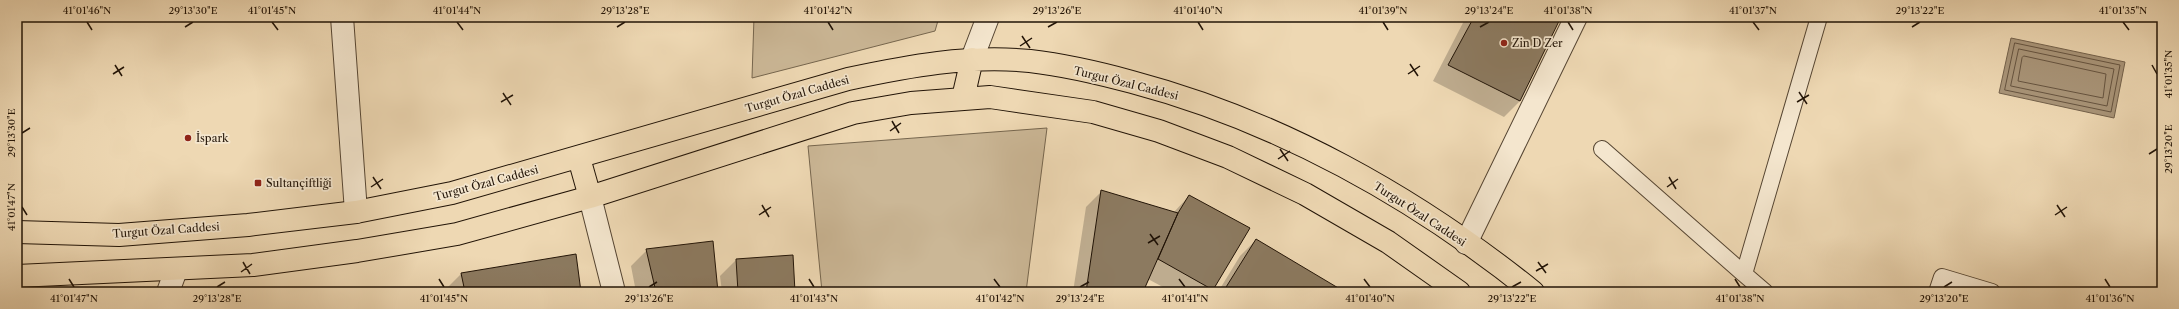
<svg xmlns="http://www.w3.org/2000/svg" width="2179" height="309" font-family="'Libre Caslon Text',serif">
<style>
.green{fill:#cbb796;stroke:#76664e}
.water{fill:#a99579;stroke:#73614b}
.shadow{fill:#0003}
.lines{fill:none;stroke-linecap:round;stroke-linejoin:round}
.shore{stroke:#665440;stroke-width:1}
.building{fill:#8c7a60;stroke:#221407}
.lane-casing{stroke:#554532;stroke-width:18}
.street-casing{stroke:#554532;stroke-width:24}
.primary-casing{stroke:#221407;stroke-width:24}
.lane{stroke:#f4e6ce;stroke-width:16}
.street{stroke:#f4e6ce;stroke-width:22}
.primary{stroke:#eed8b3;stroke-width:22}
.ticks{fill:none;stroke:#221407;stroke-width:1.5}
.poi-dot{fill:#8f2418;stroke:#f4e6ce;stroke-width:1.5}
.labels{text-anchor:middle;stroke-width:3.5;stroke-linejoin:round;paint-order:stroke}
.poi-label{font-size:11px;fill:#221407;stroke:#f4e6ce;text-anchor:start}
.street-label{font-size:11px;fill:#221407;stroke:#f4e6ce}
.neatline{fill:none;stroke:#221407;stroke-width:1.5}
.ticks-label{font-size:10px;text-anchor:middle;fill:#221407}
</style>
<rect width="100%" height="100%" fill="#eed8b3"/>
<filter id="stains"><feTurbulence type="fractalNoise" baseFrequency=".005" numOctaves="4"/><feColorMatrix values="0 0 0 0 .2 0 0 0 0 .09 0 0 0 0 .02 0 0 0 .5 -.17"/></filter>
<radialGradient id="worn" r=".72"><stop offset=".6" stop-color="#630" stop-opacity="0"/><stop offset="1" stop-color="#630" stop-opacity=".3"/></radialGradient>
<path class="green" d="M754,17H939L935,31L752,78Z
M1047,128L1026,292H822L808,146Z"/>
<path class="water" d="M2011,38L2125,62L2114,118L1999,93Z"/>
<path class="shadow" d="M1466,17H1560L1520,101L1504,117L1433,81Z
M1102,191L1173,213L1189,196L1212,289L1209,292H1172L1148,279L1142,292H1073L1086,207Z
M1256,240L1343,292H1218L1240,256Z
M647,250L717,292H636L631,266Z
M736,260L794,292H722L720,276Z
M461,274L580,292H446L445,290Z"/>
<g class="lines">
<path class="shore" d="M2015,43L2120,65L2111,112L2005,90Z
M2019,49L2114,69L2107,106L2011,86Z
M2024,56L2106,74L2103,98L2018,81L2022,58Z"/>
</g>
<path class="building" d="M1474,17H1561L1520,101L1448,65Z
M1101,190L1178,213L1143,292H1086Z
M1189,195L1250,228L1213,290L1158,259L1178,213Z
M1256,239L1345,292H1223Z
M713,241L718,292H656L646,249Z
M576,254L581,292H465L461,273Z
M793,255L795,292H738L736,259Z"/>
<g class="lines">
<g class="lane-casing">
<path id="lane" d="M1602,149L1744,274
M1765,292L1744,274L1819,17
M1937,292L1942,277L1992,292"/>
</g>
<g class="street-casing">
<path id="street" d="M342,17L356,212
M972,59L988,17
M590,197L614,292
M1466,243L1576,17
M168,292L176,270"/>
</g>
<g class="primary-casing">
<path id="primary" d="M963,98L972,59
M579,158L590,197
M17,232L119,235L248,225L356,212L452,193L848,79C909,66 967,55 1030,61C1064,65 1099,73 1132,82C1279,121 1415,197 1533,292
M17,276L253,265L357,251L457,234L590,197L853,113L911,103L990,97L1093,112L1159,131L1228,157L1305,194L1388,242L1459,292"/>
</g>
<use href="#lane" class="lane"/>
<use href="#street" class="street"/>
<use href="#primary" class="primary"/>
</g>
<path class="ticks" d="M87,22L92,30M272,22L278,30M457,22L463,30M828,22L833,30M1198,22L1203,30M1383,22L1388,30M1568,22L1573,30M1753,22L1759,30M2123,22L2129,30M185,27L193,22M617,27L625,22M1048,27L1057,22M1480,27L1489,22M1912,27L1920,22M1022,36L1030,48M1020,46L1032,38M1410,64L1418,76M115,65L122,76M2152,65L2157,74M113,74L124,67M1408,74L1420,66M1799,92L1807,104M503,93L511,105M501,102L513,95M1797,102L1809,95M892,121L899,133M890,131L901,123M22,133L30,128M1280,149L1288,161M2149,154L2157,149M1278,159L1290,151M373,177L381,189M1669,177L1676,189M371,187L383,179M1667,187L1678,179M762,205L769,217M2057,205L2065,217M22,207L27,215M759,215L771,207M2055,215L2067,207M1150,234L1158,245M1148,243L1160,236M243,262L250,274M1538,262L1546,273M1536,271L1548,264M241,272L252,264M69,279L74,287M439,279L444,287M809,279L814,287M994,279L1000,287M1179,279L1185,287M1364,279L1370,287M1735,279L1740,287M2105,279L2110,287M217,287L225,282M649,287L657,282M1080,287L1089,282M1512,287L1521,282M1944,287L1952,282"/>
<g class="poi-dot">
<circle cx="1504" cy="43" r="4"/>
<circle cx="188" cy="138" r="4"/>
<rect x="254" y="179" width="8" height="8" rx="2"/>
</g>
<g class="labels">
<g class="poi-label">
<text x="1512" y="47">Zin D Zer</text>
<text x="196" y="142">İspark</text>
<text x="266" y="187">Sultançiftliği</text>
</g>
<g class="street-label">
<text transform="translate(1126 83) rotate(14)" y="4">Turgut Özal Caddesi</text>
<text transform="translate(797 94) rotate(-16)" y="4">Turgut Özal Caddesi</text>
<text transform="translate(486 183) rotate(-15)" y="4">Turgut Özal Caddesi</text>
<text transform="translate(1420 214) rotate(33)" y="4">Turgut Özal Caddesi</text>
<text transform="translate(166 230) rotate(-4)" y="4">Turgut Özal Caddesi</text>
</g>
</g>
<rect width="2179" height="309" fill="none" stroke="#eed8b3" stroke-width="44"/>
<rect x="22" y="22" width="2135" height="265" class="neatline"/>
<g class="ticks-label">
<text x="87" y="14">41°01'46"N</text>
<text x="193" y="14">29°13'30"E</text>
<text x="272" y="14">41°01'45"N</text>
<text x="457" y="14">41°01'44"N</text>
<text x="625" y="14">29°13'28"E</text>
<text x="828" y="14">41°01'42"N</text>
<text x="1057" y="14">29°13'26"E</text>
<text x="1198" y="14">41°01'40"N</text>
<text x="1383" y="14">41°01'39"N</text>
<text x="1489" y="14">29°13'24"E</text>
<text x="1568" y="14">41°01'38"N</text>
<text x="1753" y="14">41°01'37"N</text>
<text x="1920" y="14">29°13'22"E</text>
<text x="2123" y="14">41°01'35"N</text>
<text transform="translate(2168 74) rotate(-90)" y="4">41°01'35"N</text>
<text transform="translate(11 133) rotate(-90)" y="4">29°13'30"E</text>
<text transform="translate(2168 149) rotate(-90)" y="4">29°13'20"E</text>
<text transform="translate(11 207) rotate(-90)" y="4">41°01'47"N</text>
<text x="74" y="302">41°01'47"N</text>
<text x="217" y="302">29°13'28"E</text>
<text x="444" y="302">41°01'45"N</text>
<text x="649" y="302">29°13'26"E</text>
<text x="814" y="302">41°01'43"N</text>
<text x="1000" y="302">41°01'42"N</text>
<text x="1080" y="302">29°13'24"E</text>
<text x="1185" y="302">41°01'41"N</text>
<text x="1370" y="302">41°01'40"N</text>
<text x="1512" y="302">29°13'22"E</text>
<text x="1740" y="302">41°01'38"N</text>
<text x="1944" y="302">29°13'20"E</text>
<text x="2110" y="302">41°01'36"N</text>
</g>
<rect width="100%" height="100%" filter="url(#stains)"/>
<rect width="100%" height="100%" fill="url(#worn)"/>
</svg>
